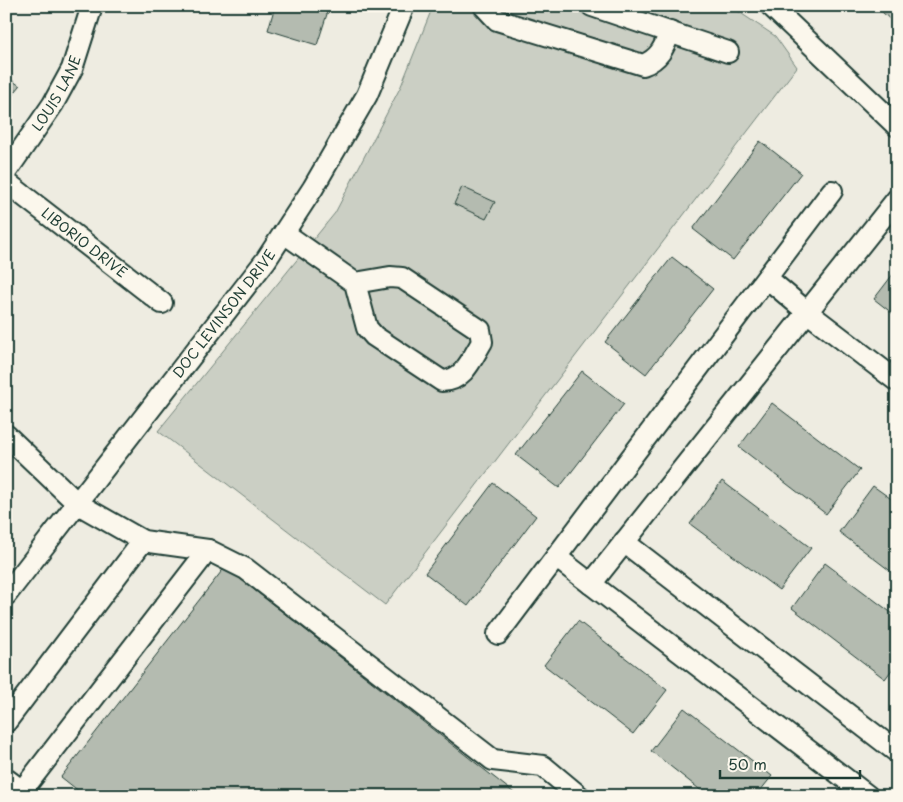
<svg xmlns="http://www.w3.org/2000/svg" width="903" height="802" font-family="'Playpen Sans',sans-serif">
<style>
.green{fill:#cbcfc4;stroke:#75867c}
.building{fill:#b4bbb0;stroke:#1f3d34}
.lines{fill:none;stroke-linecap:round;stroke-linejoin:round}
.minor-casing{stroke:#1f3d34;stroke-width:24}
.minor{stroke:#fbf7ec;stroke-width:20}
.labels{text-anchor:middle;stroke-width:4.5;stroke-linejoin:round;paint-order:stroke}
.street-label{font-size:14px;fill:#1f3d34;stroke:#fbf7ec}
</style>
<rect width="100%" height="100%" fill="#eeece1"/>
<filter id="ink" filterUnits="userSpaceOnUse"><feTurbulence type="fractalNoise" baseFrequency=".02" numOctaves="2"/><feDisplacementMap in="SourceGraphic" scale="10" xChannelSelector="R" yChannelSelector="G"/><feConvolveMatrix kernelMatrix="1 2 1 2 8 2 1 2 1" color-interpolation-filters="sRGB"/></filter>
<g filter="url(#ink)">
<path class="green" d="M433,6H730L775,36L797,67L385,605L158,431L335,213L401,86Z"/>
<path class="building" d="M275,6H314L328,11L317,45L268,30Z
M883,6H897V26L880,10Z
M6,76L20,86L6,103Z
M760,141L801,173L733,260L693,229Z
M462,187L495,202L486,219L454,204Z
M672,257L713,289L646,374L605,342Z
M897,269V317L874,299Z
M582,371L624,404L559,488L516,455Z
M772,403L860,470L826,514L739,447Z
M722,481L811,548L779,590L690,524Z
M493,483L536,516L468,606L425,573Z
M873,486L897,503V576L839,532Z
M825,563L897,617V663L885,679L792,608Z
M225,567L518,796H85L61,777Z
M578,621L667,690L633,734L544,665Z
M684,708L772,776L756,796H708L651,751Z"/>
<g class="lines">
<g class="minor-casing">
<g id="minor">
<path d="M484,6L497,20L643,65C659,59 664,48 670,32"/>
<path d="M592,6L728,52"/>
<path d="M771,6L897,126"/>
<path id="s1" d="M6,172L53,104L72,69L92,6"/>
<path id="s2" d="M6,182L162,303"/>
<path d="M284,233L355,283L367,328L374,336L442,381C464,381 472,358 482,342L480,330L402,278L390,277L355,283"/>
<path d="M767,278L807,312L897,381"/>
<path d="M6,435L78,504L143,541L208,550"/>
<path d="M624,542L897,752"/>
<path d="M556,557L591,584L897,199"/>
<path d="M591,584L868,796"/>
<path id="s3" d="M6,595L266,260L313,188L367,95L404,6"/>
<path d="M498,634L832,191"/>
<path d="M6,722L143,541"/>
<path d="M6,779L29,796"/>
<path d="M18,796L208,550L246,569L493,760L543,766L579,796"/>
</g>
</g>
<use href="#minor" class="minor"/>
</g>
</g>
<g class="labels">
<g class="street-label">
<text dy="5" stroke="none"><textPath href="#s1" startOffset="94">LOUIS LANE</textPath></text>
<text dy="5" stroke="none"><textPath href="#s2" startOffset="99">LIBORIO DRIVE</textPath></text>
<text dy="5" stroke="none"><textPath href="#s3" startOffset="356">DOC LEVINSON DRIVE</textPath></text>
</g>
</g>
<rect width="903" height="802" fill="none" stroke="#fbf7ec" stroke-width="25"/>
<rect x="12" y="12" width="878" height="777" fill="none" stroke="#1f3d34" stroke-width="2" filter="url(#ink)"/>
<path d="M720 770v8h140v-8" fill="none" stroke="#1f3d34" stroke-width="2.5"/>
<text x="728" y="770" font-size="15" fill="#1f3d34" stroke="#fbf7ec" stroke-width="4" paint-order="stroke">50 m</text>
</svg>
